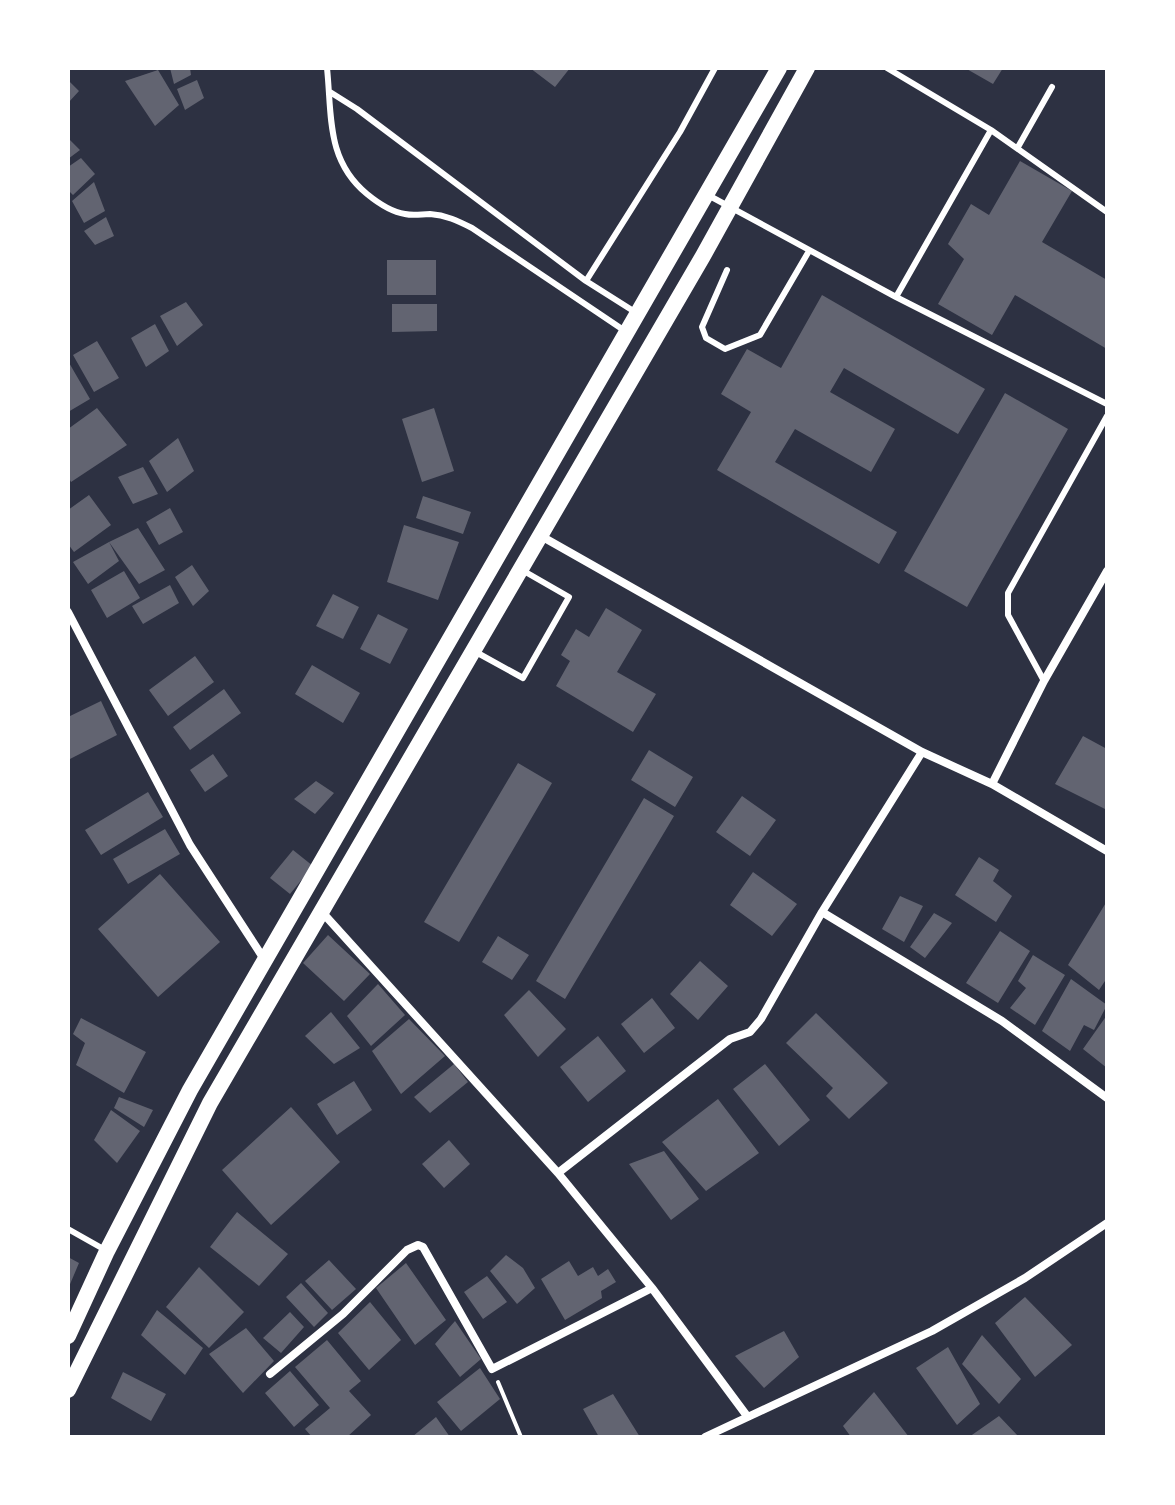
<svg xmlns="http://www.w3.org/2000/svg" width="1175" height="1505" font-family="'Noto Serif',serif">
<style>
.building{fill:#626471}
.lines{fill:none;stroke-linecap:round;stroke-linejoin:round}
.path{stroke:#fff;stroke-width:4}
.service{stroke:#fff;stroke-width:6}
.minor{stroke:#fff;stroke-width:8}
.secondary{stroke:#fff;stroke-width:16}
</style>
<rect width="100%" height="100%" fill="#2d3142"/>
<path class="building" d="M170,68H190L191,75L174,84Z
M530,68H570L555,87Z
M965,68H1003L993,84Z
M158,70L179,105L155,126L125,81Z
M68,80L79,91L68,103Z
M197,80L204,98L185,110L177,89Z
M68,138L80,150L68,159Z
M81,158L95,174L73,195L68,190V167Z
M1020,161L1072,191L1042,242L1107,280V349L1015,295L992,335L938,304L964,259L948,244L971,204L989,215Z
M94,182L105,211L84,223L72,201Z
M106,217L114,236L95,245L84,231Z
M387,260H436V295H387Z
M822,295L985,389L958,434L844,368L830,392L895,429L871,472L795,429L775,462L897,532L879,564L717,470L751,412L721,394L747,349L781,368Z
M186,302L203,325L177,346L160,316Z
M392,304H437V331L392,332Z
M155,324L169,351L146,367L131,338Z
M97,341L119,378L94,392L73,355Z
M68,361L90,399L68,412Z
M1005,393L1068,429L967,607L904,571Z
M97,408L127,445L71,482L68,476V429Z
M434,408L454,471L422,482L402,419Z
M178,438L194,471L167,492L149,461Z
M143,467L158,494L133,504L118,477Z
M89,495L111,525L74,552L68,544V510Z
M423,496L471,512L463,534L416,518Z
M170,508L183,532L159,545L146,522Z
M404,525L459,542L438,600L387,582Z
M138,528L165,570L139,584L109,542Z
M109,542L119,561L88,584L73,562Z
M192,565L209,591L193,606L175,577Z
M124,571L140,598L107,618L91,590Z
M170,585L179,603L143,624L132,606Z
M333,594L359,607L343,639L316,626Z
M606,608L642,630L617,672L656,694L633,732L556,686L570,661L561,655L576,629L589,637Z
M378,614L408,629L390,664L360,649Z
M195,656L214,682L168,716L149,690Z
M312,665L360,693L343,723L295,694Z
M224,689L241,713L190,750L173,727Z
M101,701L117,735L68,760V717Z
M1083,736L1107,749V810L1055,784Z
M649,750L693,777L675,807L631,780Z
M213,754L228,776L205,792L190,770Z
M518,763L552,783L459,942L424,922Z
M316,781L334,793L315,814L294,799Z
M148,792L163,817L101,855L85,830Z
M742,796L776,820L750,856L716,832Z
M644,798L674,816L565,999L536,981Z
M165,829L180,854L128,884L113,859Z
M293,850L313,866L290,894L270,878Z
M979,857L999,870L993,881L1012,896L996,922L955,895Z
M753,872L797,904L772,936L730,905Z
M160,874L220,942L158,997L98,929Z
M900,896L923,906L904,942L882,929Z
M1107,901V978L1099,990L1068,965Z
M934,913L952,923L925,958L910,947Z
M1000,931L1030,951L998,1003L966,983Z
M328,935L370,974L344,1001L303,963Z
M498,936L529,955L512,980L482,962Z
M1033,955L1065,975L1035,1025L1010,1008L1026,988L1018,981Z
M700,961L728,986L698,1020L670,994Z
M1071,979L1107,1005L1094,1030L1084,1025L1070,1051L1042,1031Z
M378,984L405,1015L371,1046L347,1016Z
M529,990L566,1029L538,1057L504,1015Z
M652,998L675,1028L644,1053L621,1024Z
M331,1012L360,1048L334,1064L305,1036Z
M816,1013L888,1083L849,1119L826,1096L833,1088L786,1043Z
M1107,1015V1068L1083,1049Z
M81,1018L146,1052L124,1093L76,1065L85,1043L73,1034Z
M409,1019L445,1056L401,1094L372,1051Z
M598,1036L626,1071L588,1102L560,1067Z
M454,1064L468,1082L430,1113L414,1097Z
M765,1064L810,1120L779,1146L733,1089Z
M354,1081L372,1110L337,1135L317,1104Z
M119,1097L153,1110L144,1127L114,1108Z
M718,1099L759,1153L706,1191L662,1142Z
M291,1107L340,1162L271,1225L222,1170Z
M111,1110L140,1131L117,1163L94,1140Z
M449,1140L470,1164L444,1188L422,1164Z
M664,1151L699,1199L671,1220L629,1164Z
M237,1212L288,1254L259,1286L210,1247Z
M506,1255L523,1268L535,1288L517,1304L490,1271Z
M68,1257L79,1263L68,1289Z
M329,1260L356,1289L332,1310L305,1281Z
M569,1261L578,1276L593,1267L598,1276L608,1269L616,1282L601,1291L602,1298L565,1320L541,1279Z
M406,1263L446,1320L415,1345L376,1288Z
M199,1267L244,1312L209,1348L166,1307Z
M487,1276L507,1302L483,1319L464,1292Z
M301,1283L328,1313L314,1327L286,1297Z
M1025,1297L1072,1345L1035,1377L995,1323Z
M370,1302L401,1340L369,1370L338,1333Z
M157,1310L203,1348L185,1375L141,1335Z
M290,1312L304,1327L281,1353L263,1338Z
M455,1321L481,1359L460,1377L435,1344Z
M246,1328L274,1361L243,1393L209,1354Z
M784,1331L799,1357L764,1388L735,1356Z
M982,1335L1021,1379L999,1404L962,1364Z
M327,1340L361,1381L349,1391L371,1415L347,1437H312L305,1429L330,1408L295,1367Z
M948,1347L980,1404L957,1425L916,1368Z
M480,1368L500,1399L461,1431L437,1402Z
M290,1371L319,1405L294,1427L265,1393Z
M123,1372L166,1394L151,1421L111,1398Z
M874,1392L909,1437H851L843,1426Z
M613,1394L640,1437H599L583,1409Z
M999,1416L1019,1437H969Z
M436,1417L450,1437H412Z"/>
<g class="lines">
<path class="path" d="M498,1382L521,1437"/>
<path class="service" d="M327,68C332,116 326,160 367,194C378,203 391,212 405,214C414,216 422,214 430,214C446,215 458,221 472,228L625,331
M887,68L991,130L1107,212
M330,92L357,109L586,281L635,312
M1018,147L1052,87
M706,194L896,297L1107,404
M727,270L702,327L706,338L725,349L760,335L809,251
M586,281L680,132L715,68
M896,297L991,130
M474,651L523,678L569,597L522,570
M1044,681L1008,615V593L1107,416
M68,1229L107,1251"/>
<path class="minor" d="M541,536L922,752L992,784L1044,681L1107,571
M68,612L190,845L264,959
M922,752L822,912L1002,1021L1107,1098
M992,784L1107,851
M322,912L558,1173L652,1288L747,1416
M558,1173L730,1039L750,1032L761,1019L822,912
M270,1374L343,1314L407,1250L418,1245L423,1247L492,1369L652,1288
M705,1437L932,1331L1025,1278L1107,1223"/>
<path class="secondary" d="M68,1336L107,1251L190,1090L779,68
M68,1390L210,1103L703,256L807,68"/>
</g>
<rect width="1175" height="1505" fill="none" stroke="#ffffff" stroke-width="140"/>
</svg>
